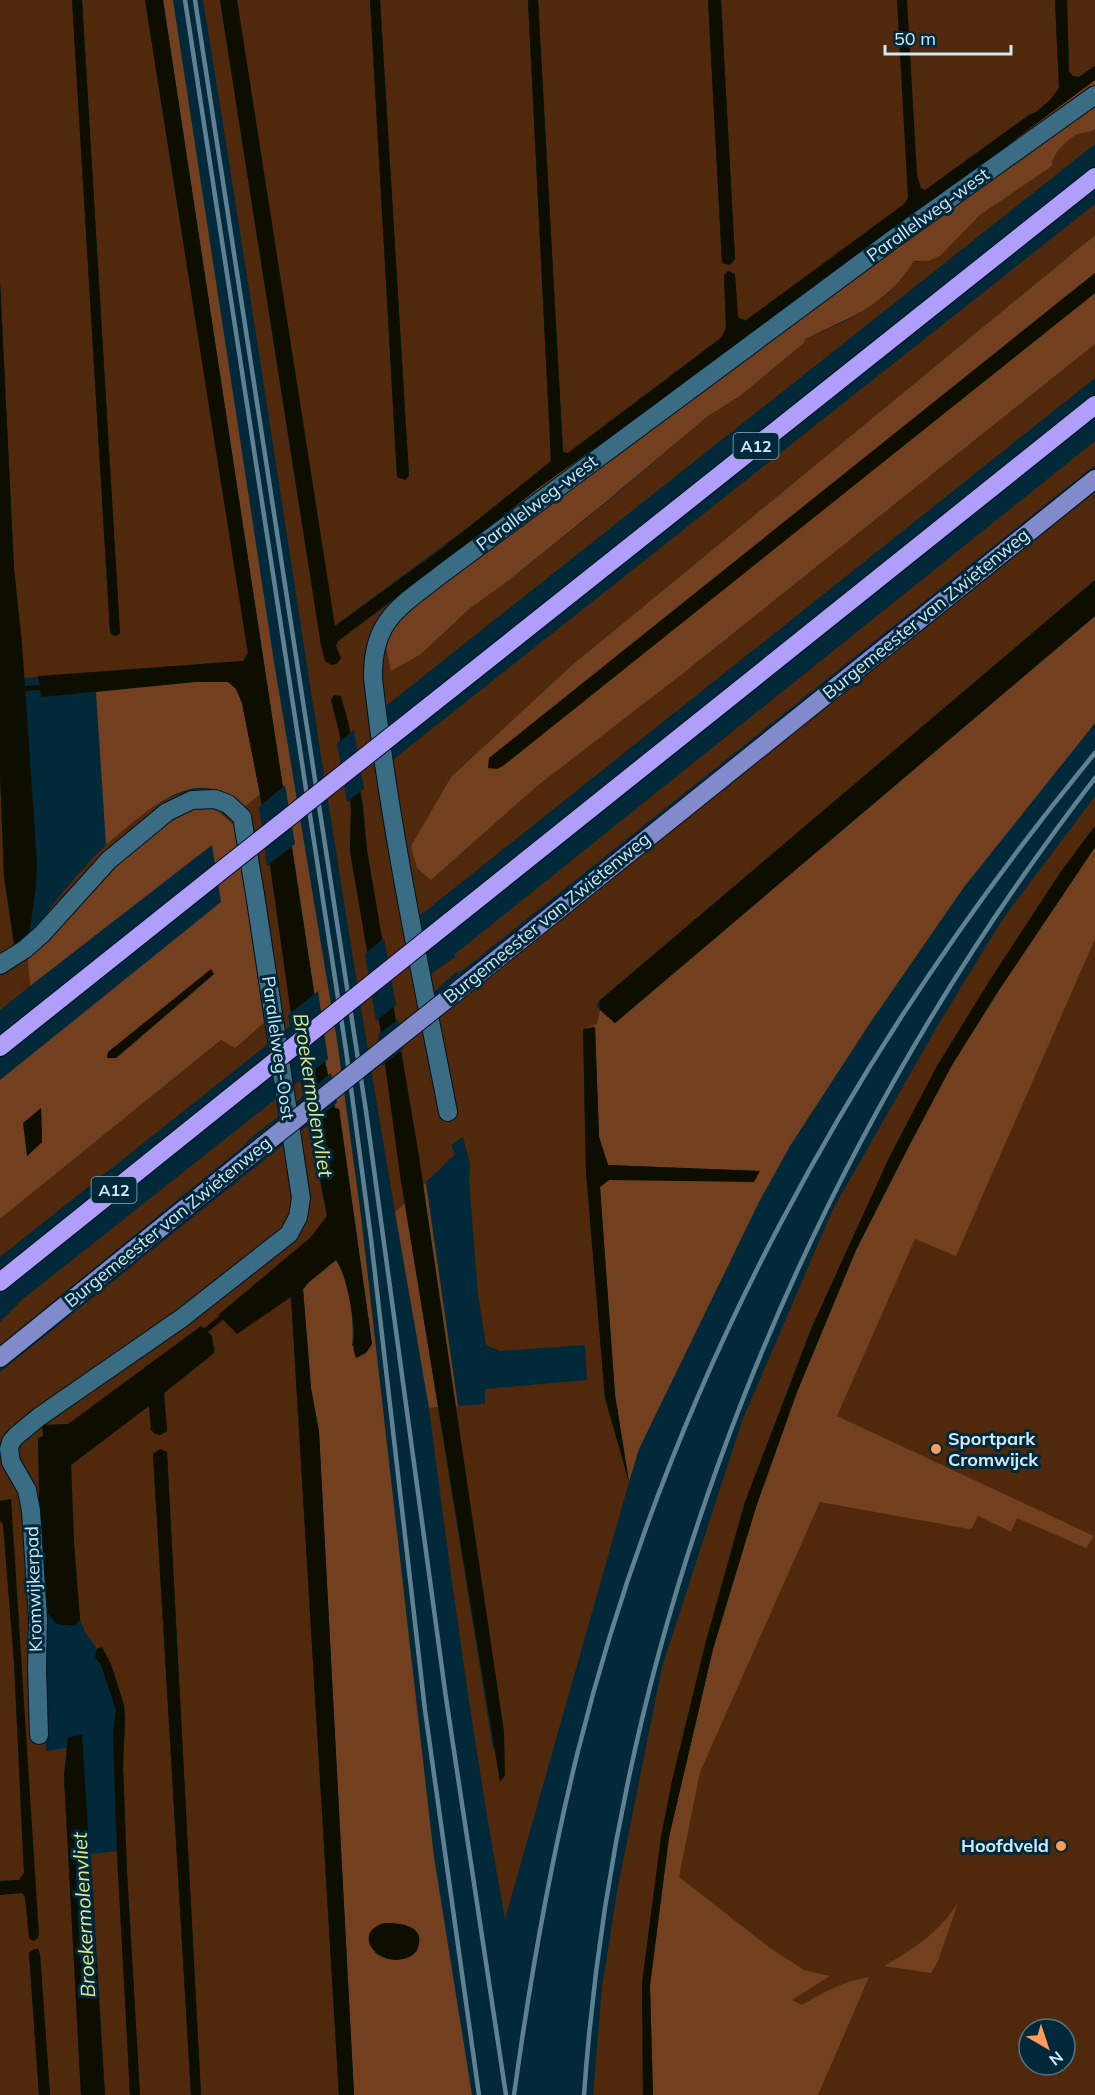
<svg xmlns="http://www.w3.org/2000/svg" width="1095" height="2095" font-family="Mulish,sans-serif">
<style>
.green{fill:#50280b;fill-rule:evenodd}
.forest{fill:#73401f;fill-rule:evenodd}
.water{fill:#0e0e00}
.pier{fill:#01293a}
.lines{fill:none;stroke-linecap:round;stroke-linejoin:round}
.stream{stroke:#0e0e00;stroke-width:5}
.minor-casing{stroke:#00111c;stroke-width:20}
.major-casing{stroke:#00111c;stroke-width:20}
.highway-casing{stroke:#00111c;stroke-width:20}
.minor{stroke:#3a6c84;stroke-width:18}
.major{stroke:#818acb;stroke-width:18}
.highway{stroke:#b09efb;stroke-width:18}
.rail{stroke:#608191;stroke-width:4.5}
.major-bridge-casing{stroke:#00111c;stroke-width:20;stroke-linecap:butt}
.highway-bridge-casing{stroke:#00111c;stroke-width:20;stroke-linecap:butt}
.major-bridge{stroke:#818acb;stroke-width:18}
.highway-bridge{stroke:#b09efb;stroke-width:18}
.poi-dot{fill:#ff9b5a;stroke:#01293a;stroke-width:2}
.labels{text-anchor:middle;stroke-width:6;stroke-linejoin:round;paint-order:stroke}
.shield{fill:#01293a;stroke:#90afbe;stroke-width:1.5}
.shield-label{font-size:16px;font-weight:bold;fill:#cee8f6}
.street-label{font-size:18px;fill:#cee8f6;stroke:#01293a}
.poi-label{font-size:18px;font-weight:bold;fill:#cee8f6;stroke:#01293a;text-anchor:start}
.water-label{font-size:20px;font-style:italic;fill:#e1e88d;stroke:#01293a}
</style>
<rect width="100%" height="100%" fill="#01293a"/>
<path class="green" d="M0,0H72L110,632L112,635L116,636L120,633L82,0H145L248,652L243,661L24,678L14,569L0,281Z
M203,0H220L321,645H336L338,641L411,587L469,609L508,581L607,502L708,416L740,396L804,343V339L846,321L888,294L914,261L919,262L980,215L1051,166C1051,154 1070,136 1081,133C1087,132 1090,133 1095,129V144L377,713L381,769L1095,204V235L571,666L451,777L411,846L431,880L536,787L681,675L1095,344V378L408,925L419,982L455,957V954L1095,441V465L458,974L457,971L422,1003L426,1026L463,998L1095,492V580L599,1001L596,1005L600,1010L598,1024L583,1029L586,1172L605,1398L629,1482L505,1919C474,1749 451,1579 429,1408L438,1407L493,1749L504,1732L455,1406L485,1404V1389L587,1380L585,1345L500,1351L486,1345L478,1295L469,1180L470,1164L463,1137L451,1145L455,1154L423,1185L367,850L363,802L331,700L339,731L351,808L350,851L380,1027L405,1203L395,1212C326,809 269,404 203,0Z
M237,0H370L397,476H409L380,0H528L551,462L478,520L336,625L333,624Z
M538,0H708L722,263L729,265L735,259L721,0H1055L1059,88L1050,100L1036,112L1029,115L746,320L738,318L735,274L729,271L724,276L726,328L721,338L568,453L563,452Z
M1067,0H1095V66L1079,77L1073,76L1069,72Z
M0,773L4,876L14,948C33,934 45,915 59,897C89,860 141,802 189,791C197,789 207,787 216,791C225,794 234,803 242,809L260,794L293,1024L0,1257V1219L221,1040L236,1047L264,1023L237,828L27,953L30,986L0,1010Z
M1095,796V826L1060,873L990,980L937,1066L889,1158L812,1327L745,1502L706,1641L672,1781L661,1837L642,1983L643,2095H593L602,1987L618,1886L662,1667L742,1421L833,1209L935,1030L1002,920Z
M1095,847V2095H653L650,1985L756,1507L797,1392ZM1029,2029H1065V2065H1029Z
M301,1079L304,1096L246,1142V1144L0,1345V1322L23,1299Z
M309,1124L327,1216L237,1334L291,1296L339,2095H201L167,1452L153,1454L191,2095H140L127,1871L123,1766L125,1718L124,1705L111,1664L102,1648L97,1649L85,1632L80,1619L74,1543L71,1465L149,1405L167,1431L164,1393L214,1353L215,1347L211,1341L68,1425L58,1424L43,1436L39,1497L48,1614L41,1629L46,1751L67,1748L64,1776L81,2095H50L40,1954L34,1949L29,1953L39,2095H0V1895L22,1893L25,1897L30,1938L11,1499L0,1501V1372Z
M0,1521L3,1524L14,1662L24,1873L19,1880L0,1881Z
M118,1851L130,2095H105L91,1854Z"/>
<path class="forest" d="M163,0H173L274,662L337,1040L361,1216L434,1857L472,2095H354L319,1432L311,1388L303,1289L309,1282L336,1260C349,1279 355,1323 352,1346L372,1344L339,1109L335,1108L323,1051ZM419,1936L417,1951C406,1963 387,1962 374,1952Z
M1095,80V129C1090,133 1087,132 1081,133C1070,136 1051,154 1052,166L980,215L940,256L928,261H914C885,307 850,317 805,339L804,343L740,396L708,416L607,501L508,581L469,609L421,654L391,671L385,641L411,587L541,486L644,413L746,336Z
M1095,235V273L490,758L497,769L1095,293V344L681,675L536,787L431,880L417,868L411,846L451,777L571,666Z
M1095,616V723L964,887L870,1023L790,1146L759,1202L639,1449L629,1482L615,1395L600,1187L609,1180L759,1171L608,1165L599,1137L595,1027L583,1029L597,1024L600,1010L615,1023Z
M194,682H229L236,689L242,703L260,794L242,809C234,804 224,794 215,790C179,777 131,824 106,845L96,692Z
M208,807L219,812L237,828L264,1023L235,1048L221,1040L0,1219V1080L221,902L212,845L30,986L27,953L156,825L189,809ZM214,974L116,1058H108ZM41,1108L42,1142L27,1156V1155Z
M1095,847V939L956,1256L915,1239L837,1416L1094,1536L1086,1548L1017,1518L1011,1532L978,1516L972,1528L969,1529L820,1502L700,1772L679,1877L770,1948L804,1970L830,1976L792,2000L802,2005C825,1991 842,1982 869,1977L818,2095H653L650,1985L669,1837L713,1649L756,1507L797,1392L829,1315L856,1250L910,1144L952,1065L999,990Z
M426,1183L458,1406H455L423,1185Z
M405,1203L438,1407L429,1408L395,1212Z
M958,1903L938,1961L931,1973L884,1966C914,1949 939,1932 958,1903Z"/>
<path class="water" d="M72,0H82L120,633L116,636L112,635L110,632Z
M145,0H163L323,1051L335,1108L339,1109L372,1344L366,1353L356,1358C351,1344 355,1343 354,1330C353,1313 346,1273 336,1260L309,1282L303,1289L311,1388L319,1432L354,2095H339L291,1297L237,1334L218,1315L311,1237L327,1216L299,1071L260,794L242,703L236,689L228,682H194L41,697L38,676L243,661L248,654Z
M220,0H237L335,626L440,550L551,461L528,0H538L563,452L568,453L721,338L726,328L724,275L728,271L735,274L738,317L745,321L904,204L908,198L897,0H907L917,175L921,188L925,190L1029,115L1036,112L1050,100L1059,88L1055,0H1067L1069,72L1073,76L1079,77L1095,66V80L835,274L746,336L644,413L541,486L461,549L338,641L336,646L341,658L337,664L331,665L325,661L321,645Z
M370,0H380L409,476L405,480L397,477Z
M708,0H721L735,259L730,265L722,263Z
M1095,273V293L503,766L497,769L488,768L489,758Z
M0,281L14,569L22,643L37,864L36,886L29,937L15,949L4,876L0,773Z
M1095,580V616L615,1023L600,1010L599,1001Z
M334,695L341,696C356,746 362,797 367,850L418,1150L504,1732L505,1775L500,1782L400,1175L380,1027L350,851L351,807L339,731L331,700Z
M1095,826V847L999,990L952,1065L910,1144L856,1250L829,1315L797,1392L756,1507L713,1649L669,1837L650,1985L653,2095H643L642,1983L661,1837L672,1781L706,1641L745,1502L812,1327L889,1158L937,1066L990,980L1060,873Z
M211,969L214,974L116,1058H107L108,1052Z
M595,1027L599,1137L608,1165L760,1171L754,1182L609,1180L600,1187L615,1395L629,1482L605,1398L586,1172L583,1029Z
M41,1108L42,1142L27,1156L23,1123Z
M201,1326L212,1336L214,1353L164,1393L167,1431L161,1435L155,1434L151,1430L149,1406L71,1465L74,1543L80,1619L75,1626L56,1624L48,1614L39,1497L38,1438L43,1436L42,1425L68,1424Z
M160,1449L167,1452L201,2095H191L153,1454Z
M11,1499L39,1935L37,1939L33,1941L29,1938L25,1897L22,1893L0,1895V1881L19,1880L24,1873L14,1662L3,1524L0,1521V1501Z
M102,1647L111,1664L124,1705L125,1718L123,1766L127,1871L140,2095H130L117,1855L113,1734L116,1710L101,1665L95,1657L97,1649Z
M82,1735L105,2095H81L64,1776L68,1737Z
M384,1923C393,1923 403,1923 412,1928C424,1934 420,1952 409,1957C379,1970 350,1933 384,1923Z
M34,1949H38L40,1954L50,2095H39L29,1953Z"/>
<path class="pier" d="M354,730L364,789L347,802L337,743Z
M285,785L295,844L267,866L259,807Z
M384,938L396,1005L376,1021L365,954Z
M318,991L328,1059L298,1083L288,1015Z
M398,1019L403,1049L382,1066L378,1035Z
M331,1073L337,1103L307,1127L301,1097Z"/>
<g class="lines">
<path class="stream" d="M19,689L45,687
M200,1335L226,1314"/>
<g class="minor-casing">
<path id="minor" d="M0,965L25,949L42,934L109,860L167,812L192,800L215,799L228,804L242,817L255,894L301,1198L298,1217L289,1234L182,1318L39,1417L16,1436L11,1442L9,1449L11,1462L27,1490L31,1511L38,1618L37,1668L39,1735
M448,1112C420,968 389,824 373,678C372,619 401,606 443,573L892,240L1095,95"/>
</g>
<g class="major-casing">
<path id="major" d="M461,988L1095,479
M0,1358L251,1155"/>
</g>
<g class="highway-casing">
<path id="highway" d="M418,715L1095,177
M449,922L1095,405
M0,1047L217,874
M0,1282L228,1099"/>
</g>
<use href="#minor" class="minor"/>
<use href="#major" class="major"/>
<use href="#highway" class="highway"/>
<path class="rail" d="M185,0L346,1050L371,1239L425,1710L479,2095
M195,0L366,1111L446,1698L506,2095
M514,2095C530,1979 550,1864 578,1751C670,1382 854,1045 1095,753
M584,2095C618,1617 803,1157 1095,778"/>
<g class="major-bridge-casing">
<path id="major-bridge" d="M251,1155L461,988"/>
</g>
<g class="highway-bridge-casing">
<path id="highway-bridge" d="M217,874L418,715
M228,1099L449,922"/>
</g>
<use href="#major-bridge" class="major-bridge"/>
<use href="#highway-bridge" class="highway-bridge"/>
</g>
<g class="poi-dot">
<circle cx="936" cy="1449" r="6"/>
<circle cx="1061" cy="1846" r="6"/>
</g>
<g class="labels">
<g class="shield">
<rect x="733.5" y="433" width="45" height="26" rx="4.5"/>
<rect x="91.5" y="1177" width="45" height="26" rx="4.5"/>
</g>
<g class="shield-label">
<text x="756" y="452">A12</text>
<text x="114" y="1196">A12</text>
</g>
<g class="street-label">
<text transform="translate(928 215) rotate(-36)" y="6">Parallelweg-west</text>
<text transform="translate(537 503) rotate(-37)" y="6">Parallelweg-west</text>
<text transform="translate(926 614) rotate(-39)" y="6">Burgemeester van Zwietenweg</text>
<text transform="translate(547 918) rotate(-39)" y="6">Burgemeester van Zwietenweg</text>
<text transform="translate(278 1048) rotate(82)" y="6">Parallelweg-Oost</text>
<text transform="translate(168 1222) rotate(-39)" y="6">Burgemeester van Zwietenweg</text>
<text transform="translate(34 1589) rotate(-92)" y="6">Kromwijkerpad</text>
</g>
<g class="poi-label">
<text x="948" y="1445">Sportpark<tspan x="948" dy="21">Cromwijck</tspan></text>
<text x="1049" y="1852" text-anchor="end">Hoofdveld</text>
</g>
<g class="water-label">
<text transform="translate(313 1095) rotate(81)" y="7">Broekermolenvliet</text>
<text transform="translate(84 1915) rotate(-93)" y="7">Broekermolenvliet</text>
</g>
</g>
<g transform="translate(1047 2047) rotate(141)"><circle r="28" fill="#01293a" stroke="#537585" stroke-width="1.5"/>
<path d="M0-4.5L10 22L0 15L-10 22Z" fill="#ff9b5a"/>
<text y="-9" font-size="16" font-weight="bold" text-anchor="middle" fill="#cee8f6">N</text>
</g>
<path d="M885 45v9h126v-9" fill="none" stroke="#cee8f6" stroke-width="3"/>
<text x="894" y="45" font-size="18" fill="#cee8f6" stroke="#01293a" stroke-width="4.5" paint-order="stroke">50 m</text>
</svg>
